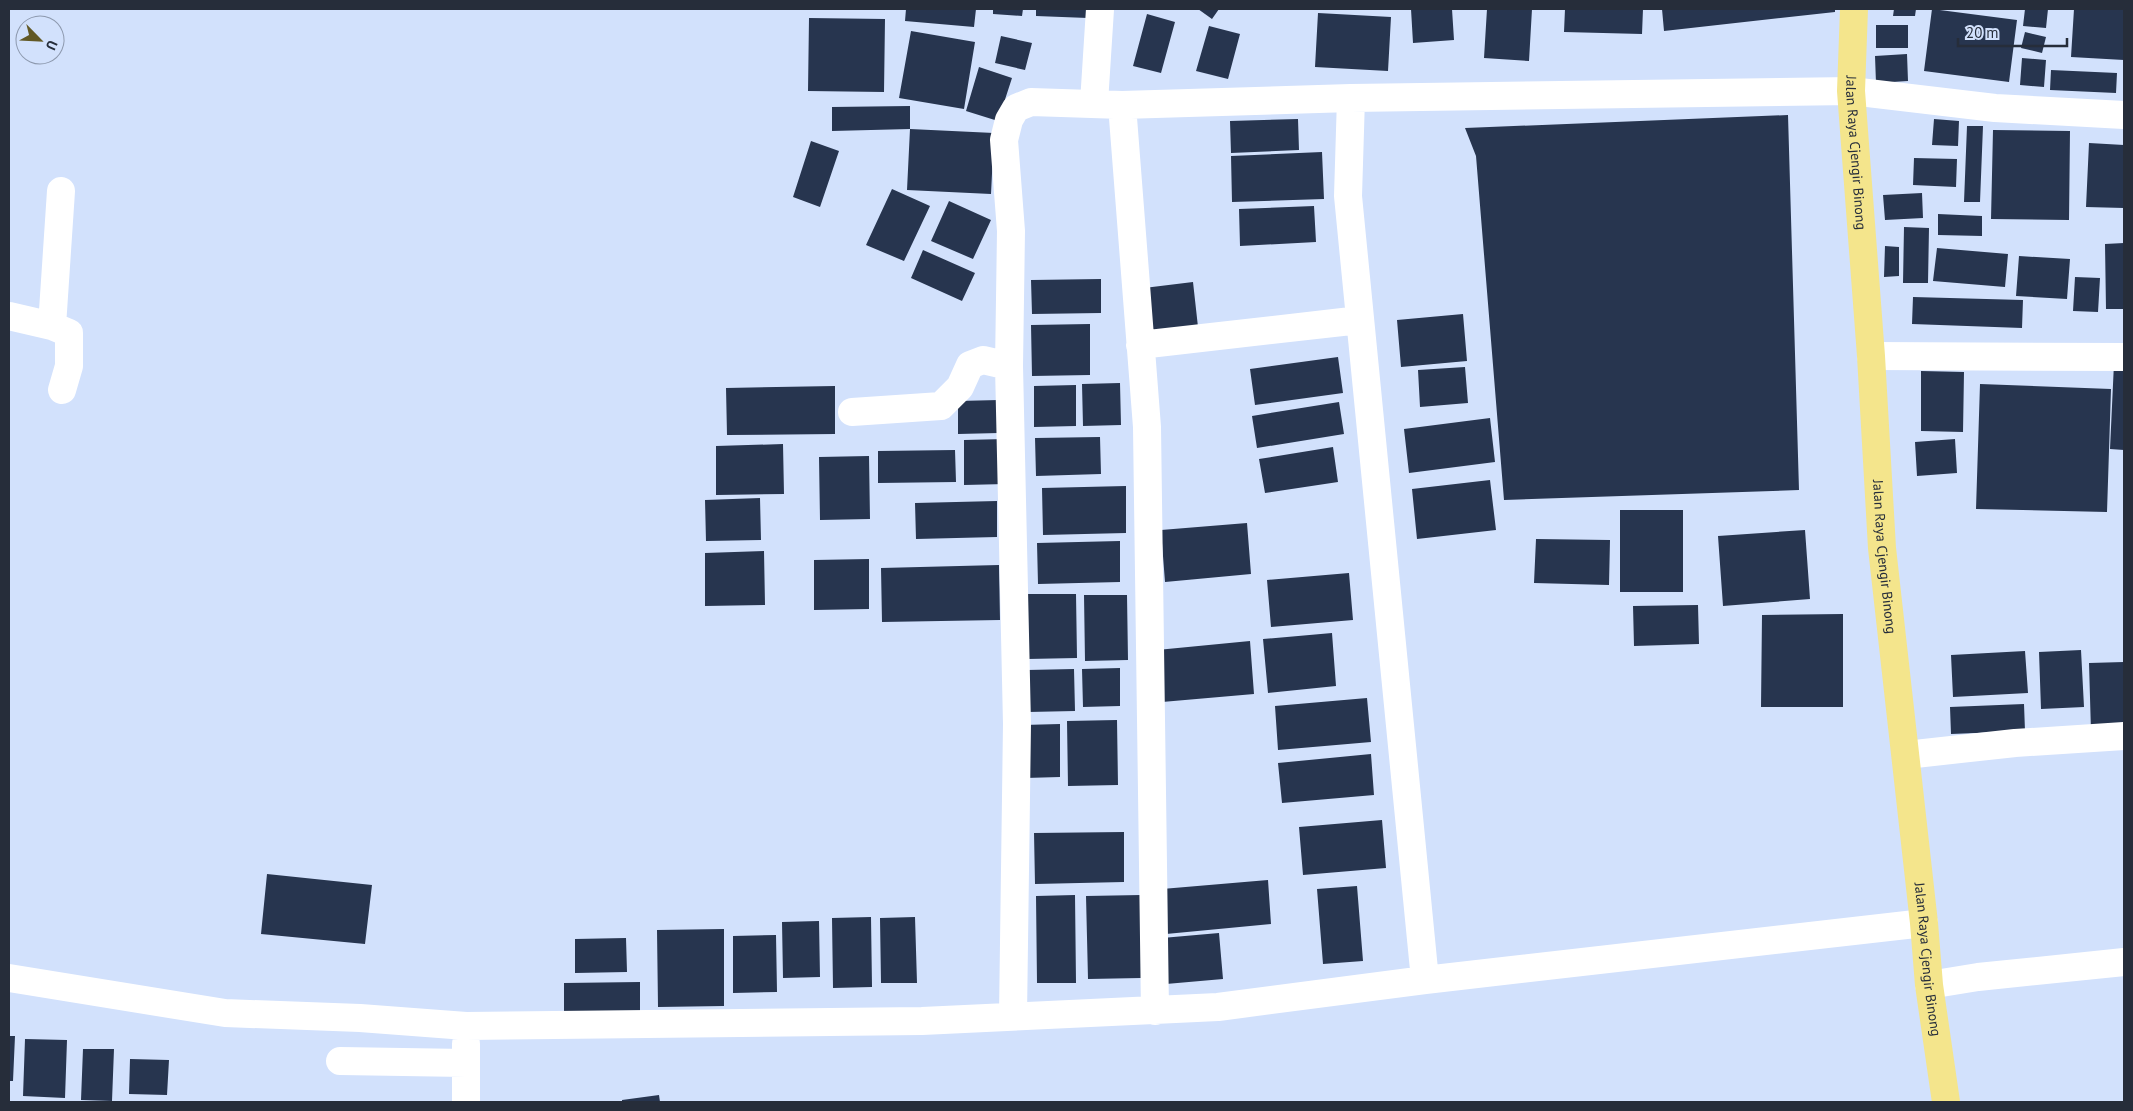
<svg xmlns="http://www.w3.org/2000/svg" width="2133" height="1111" font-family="'PT Sans',sans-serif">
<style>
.building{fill:#27354f}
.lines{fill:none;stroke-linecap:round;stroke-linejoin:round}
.minor{stroke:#fff;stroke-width:28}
.major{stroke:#f4e58c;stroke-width:28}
.labels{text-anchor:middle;stroke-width:5;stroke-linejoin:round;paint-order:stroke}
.street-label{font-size:14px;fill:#262d3a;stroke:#d2e1fc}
</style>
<rect width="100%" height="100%" fill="#d2e1fc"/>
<path class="building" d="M906,9H976L974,27L905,21Z
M993,9H1023L1022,16L993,14Z
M1036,9H1088V18L1036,16Z
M1198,9H1219L1212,19Z
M1411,9H1452L1454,40L1413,43Z
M1487,9H1532L1529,61L1484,58Z
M1565,9H1643L1642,34L1564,32Z
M1662,9H1835V12L1664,31Z
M1894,9H1916L1915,16H1893Z
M1932,9L2017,20L2009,82L1924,71Z
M2025,9H2048L2046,28L2023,26Z
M2074,9H2124V60L2071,57Z
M1318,13L1391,17L1388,71L1315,67Z
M1147,14L1175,22L1161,73L1133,66Z
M809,18L885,19L884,92L808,91Z
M1876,25H1908V48H1876Z
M1209,26L1240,34L1228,79L1196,71Z
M911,31L975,42L964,109L899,98Z
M2025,32L2046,37L2042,53L2021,48Z
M1001,36L1032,43L1025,70L995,63Z
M1907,54L1908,81L1876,83L1875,56Z
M2022,58L2046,60L2044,87L2020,85Z
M979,67L1012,78L998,121L966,111Z
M2051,70L2117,73L2116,93L2050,90Z
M910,106V129L832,131V107Z
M1788,115L1799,490L1504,500L1476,156L1465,128Z
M1298,119L1299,150L1231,153L1230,121Z
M1934,119L1959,121L1958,146L1932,145Z
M1967,126H1983L1980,202H1964Z
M910,129L994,133L991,194L907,190Z
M1993,130L2070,131L2069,220L1991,219Z
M811,141L839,151L820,207L793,197Z
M2089,143L2124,145V208L2086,207Z
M1322,152L1324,199L1232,202L1231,156Z
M1914,158L1957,159L1956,187L1913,185Z
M892,189L930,206L904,261L866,245Z
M1922,193L1923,218L1885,220L1883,195Z
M949,201L991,220L973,259L931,241Z
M1314,206L1316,242L1240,246L1239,209Z
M1938,214L1982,216V236L1938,235Z
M1904,227L1929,228L1928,283H1903Z
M2124,243V309H2106L2105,244Z
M1885,246L1899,247V276L1884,277Z
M1937,248L2008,254L2005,287L1933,281Z
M923,250L975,273L962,301L911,278Z
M2019,256L2070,259L2067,299L2016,296Z
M2075,277L2100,278L2098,312L2073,311Z
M1101,279V313L1032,314L1031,280Z
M1193,282L1198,327L1149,333L1144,288Z
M1913,297L2023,300L2022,328L1912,324Z
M1463,314L1467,361L1401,367L1397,320Z
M1090,324V375L1032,376L1031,325Z
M1338,357L1343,393L1255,405L1250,369Z
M2114,363L2124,364V450L2110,449Z
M1465,367L1468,403L1420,407L1418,370Z
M1921,371L1964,372L1963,432L1921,431Z
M1120,383L1121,425L1083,426L1082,384Z
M1980,384L2111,389L2107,512L1976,509Z
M1076,385V426L1034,427V386Z
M835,386V434L727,435L726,388Z
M999,400V433L958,434V401Z
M1339,402L1344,434L1257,448L1252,416Z
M1490,418L1495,462L1409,473L1404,429Z
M1100,437L1101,474L1036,476L1035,438Z
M1005,439L1006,484L964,485V440Z
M1955,439L1957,473L1917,476L1915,442Z
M783,444L784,494L716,495V446Z
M1333,447L1338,482L1265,493L1259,459Z
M955,450L956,482L878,483V451Z
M869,456L870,519L820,520L819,457Z
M1490,480L1496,530L1417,539L1412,489Z
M1126,486V533L1043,535L1042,488Z
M760,498L761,540L706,541L705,500Z
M997,501V537L916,539L915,503Z
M1620,510H1683V592H1620Z
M1247,523L1251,574L1165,582L1161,530Z
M1805,530L1810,599L1723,606L1718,536Z
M1536,539L1610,540L1609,585L1534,583Z
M1120,541V582L1038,584L1037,543Z
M764,551L765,605L705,606V553Z
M869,559V609L814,610V560Z
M999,565L1000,620L882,622L881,568Z
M1349,573L1353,620L1271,627L1267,580Z
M1026,594H1076L1077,658L1027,659Z
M1084,595H1127L1128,660L1085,661Z
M1698,605L1699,644L1634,646L1633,606Z
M1843,614V707H1761L1762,615Z
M1332,633L1336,686L1268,693L1263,639Z
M1250,641L1254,694L1162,702L1157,650Z
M2081,650L2084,707L2041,709L2039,652Z
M2025,651L2028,693L1953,697L1951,655Z
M2124,662V731L2091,732L2089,663Z
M1120,668V706L1083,707L1082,669Z
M1074,669L1075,711L1028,712L1027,670Z
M1367,698L1371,742L1278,750L1275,706Z
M2024,704L2025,731L1951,734L1950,707Z
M1117,720L1118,785L1068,786L1067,721Z
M1060,724V777L1025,778L1023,725Z
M1371,754L1374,795L1282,803L1278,763Z
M1382,820L1386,868L1303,875L1299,827Z
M1124,832V882L1035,884L1034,833Z
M267,874L372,885L365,944L261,934Z
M1268,880L1271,924L1166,934L1162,889Z
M1357,886L1363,961L1323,964L1317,889Z
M1075,895L1076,983H1037L1036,896Z
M1141,895V978L1088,979L1086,896Z
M871,917L872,987L833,988L832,918Z
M915,917L917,983H881L880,918Z
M819,921L820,977L783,978L782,922Z
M724,929V1006L658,1007L657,930Z
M1219,933L1223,979L1166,984L1162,938Z
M776,935L777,992L733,993V936Z
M626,938L627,972L575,973V939Z
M640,982V1021L564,1023V983Z
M9,1036H15L13,1081H9Z
M25,1039L67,1040L65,1098L23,1096Z
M83,1049H114L112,1101L81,1100Z
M130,1059L169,1060L167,1095L129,1094Z
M659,1095L660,1102H622V1100Z"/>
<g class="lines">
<path class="minor" d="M1094,103L1100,9
M9,316L52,326L69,333V366L62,390
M52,326L61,191
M1140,345L1360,320
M1871,356L2124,357
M852,412L941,406L960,387L970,365L983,360L1009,366
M1906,755L2015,743L2124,736
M9,978L225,1013L360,1018L466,1026L922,1021L1218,1007L1425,980L1924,923
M1425,980L1348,196L1351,98L1851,91L1995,108L2124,115
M1929,985L1978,977L2124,962
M1155,1011L1147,427L1122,105L1351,98
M1013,1016L1017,724L1009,366L1011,231L1004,140L1009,120L1016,108L1031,102L1122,105
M466,1044V1102
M340,1061L466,1063"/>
<path class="major" id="s1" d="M1854,9L1851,91L1871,356L1882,548L1924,923L1929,985L1946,1102"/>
</g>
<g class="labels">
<g class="street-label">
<text dy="5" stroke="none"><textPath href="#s1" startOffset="144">Jalan Raya Cjengir Binong</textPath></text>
<text dy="5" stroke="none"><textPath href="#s1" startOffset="549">Jalan Raya Cjengir Binong</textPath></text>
<text dy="5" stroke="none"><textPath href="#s1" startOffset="954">Jalan Raya Cjengir Binong</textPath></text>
</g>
</g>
<rect width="2133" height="1111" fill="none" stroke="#262d3a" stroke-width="20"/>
<g transform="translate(40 40) rotate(114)"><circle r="24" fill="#d2e1fc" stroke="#8d99ae"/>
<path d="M0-4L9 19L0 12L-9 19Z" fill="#625926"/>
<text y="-8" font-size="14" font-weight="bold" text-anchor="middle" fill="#262d3a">U</text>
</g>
<path d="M1958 38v8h109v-8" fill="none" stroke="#262d3a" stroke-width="2.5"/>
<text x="1966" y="38" font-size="15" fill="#262d3a" stroke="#d2e1fc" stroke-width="4" paint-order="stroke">20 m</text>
</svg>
